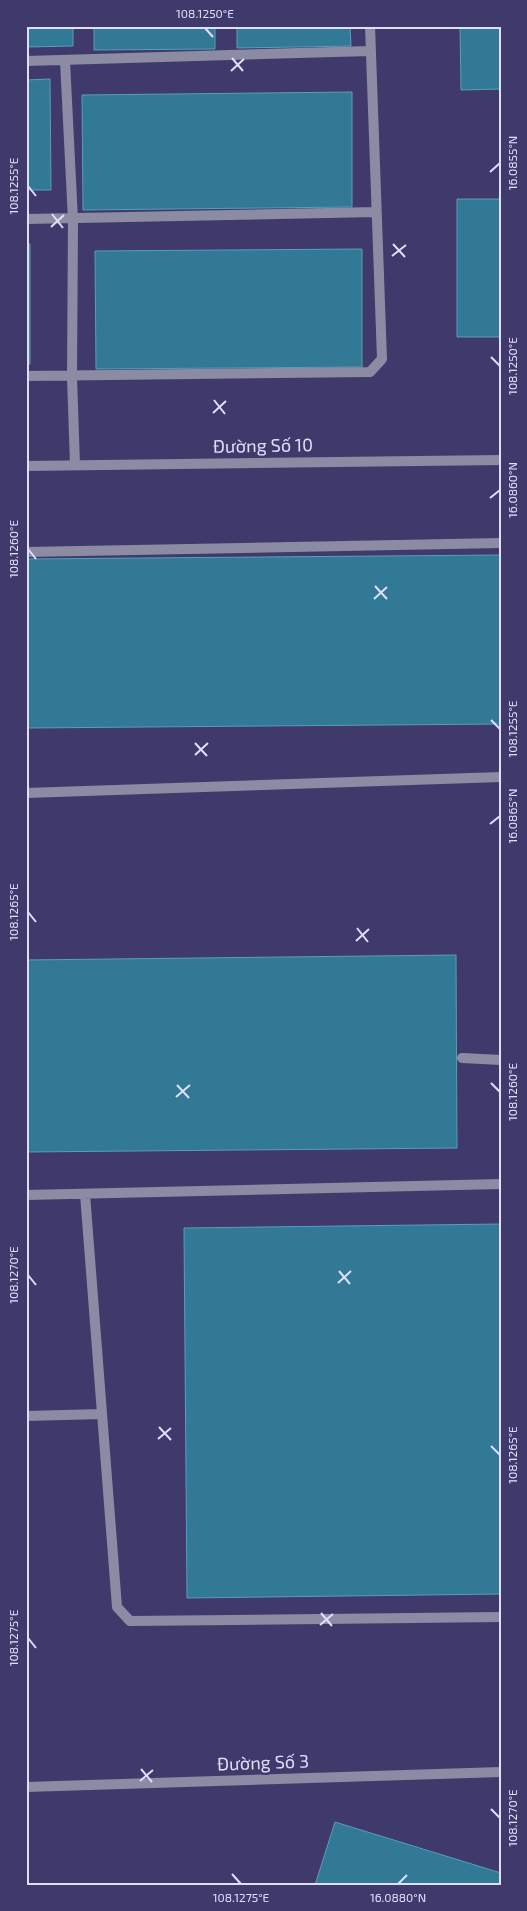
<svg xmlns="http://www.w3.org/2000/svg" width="527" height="1911" font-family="'Exo 2',sans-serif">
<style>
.building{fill:#327995;stroke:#589ebb}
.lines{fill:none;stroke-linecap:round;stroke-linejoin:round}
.lane{stroke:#8c8ba4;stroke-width:10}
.street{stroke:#8c8ba4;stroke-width:10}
.ticks{fill:none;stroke:#e0defd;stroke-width:2}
.labels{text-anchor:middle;stroke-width:5;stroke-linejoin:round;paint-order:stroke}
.street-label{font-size:18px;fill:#e0defd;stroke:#403a6c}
.neatline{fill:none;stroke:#e0defd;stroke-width:2}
.ticks-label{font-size:12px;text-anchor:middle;fill:#e0defd}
</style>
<rect width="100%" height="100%" fill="#403a6c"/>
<path class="building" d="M26,26H73V46L26,47Z
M94,26H215V49L94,50Z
M237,26H350L351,46L237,48Z
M460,26H501V89L461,90Z
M50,79L51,190H26V80Z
M352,92V207L83,210L82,95Z
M457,199H501V337H457Z
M26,244H30V364H26Z
M362,249V367L96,369L95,251Z
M501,555V724L26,728V559Z
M456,955L457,1148L26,1152V960Z
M501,1224V1594L187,1598L184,1228Z
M335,1822L501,1873V1885H315Z"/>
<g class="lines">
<path class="lane" d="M26,61L370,51
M65,61L73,220L72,377L75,465
M26,219L376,212
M26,376L370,372L382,359L370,26
M26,552L501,543
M26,793L501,777
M462,1058L501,1060
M85,1194L117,1607L130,1621L501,1617
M26,1195L501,1184
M26,1416L102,1414"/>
<path class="street" d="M26,466L501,460
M26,1787L501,1772"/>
</g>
<path class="ticks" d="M205,28L213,37M232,58L243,71M231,71L244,59M490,172L500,163M28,186L36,196M52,214L63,228M51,227L64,215M393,244L405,257M392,256L406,245M491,357L500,366M214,400L225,414M213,413L226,401M490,498L500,490M28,549L36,559M375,586L387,599M374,599L387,587M491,720L500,729M195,743L207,756M195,755L208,743M490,824L500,816M28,912L36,922M357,928L368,942M356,941L369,929M491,1083L500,1092M177,1085L189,1098M176,1097L190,1085M339,1271L350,1284M28,1275L36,1285M338,1283L351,1271M159,1427L171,1440M158,1439L171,1428M491,1446L500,1455M321,1613L332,1626M320,1625L333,1614M28,1638L36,1648M141,1769L152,1782M140,1781L153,1770M491,1809L500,1818M232,1874L241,1884M398,1884L407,1875"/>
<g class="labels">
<g class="street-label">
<text transform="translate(263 446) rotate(-1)" y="6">Đường Số 10</text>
<text transform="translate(263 1763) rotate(-2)" y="6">Đường Số 3</text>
</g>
</g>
<rect width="527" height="1911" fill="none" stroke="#403a6c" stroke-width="55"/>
<rect x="28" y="28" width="472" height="1856" class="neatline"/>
<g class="ticks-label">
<text x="205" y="18">108.1250°E</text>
<text transform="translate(513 163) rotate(-90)" y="4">16.0855°N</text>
<text transform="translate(14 186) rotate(-90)" y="4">108.1255°E</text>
<text transform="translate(513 366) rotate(-90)" y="4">108.1250°E</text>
<text transform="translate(513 490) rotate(-90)" y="4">16.0860°N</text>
<text transform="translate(14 549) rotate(-90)" y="4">108.1260°E</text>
<text transform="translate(513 729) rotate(-90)" y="4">108.1255°E</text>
<text transform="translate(513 816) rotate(-90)" y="4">16.0865°N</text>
<text transform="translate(14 912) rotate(-90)" y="4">108.1265°E</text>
<text transform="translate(513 1092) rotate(-90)" y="4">108.1260°E</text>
<text transform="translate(14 1275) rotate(-90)" y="4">108.1270°E</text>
<text transform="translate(513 1455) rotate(-90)" y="4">108.1265°E</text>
<text transform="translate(14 1638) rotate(-90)" y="4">108.1275°E</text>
<text transform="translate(513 1818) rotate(-90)" y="4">108.1270°E</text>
<text x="241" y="1902">108.1275°E</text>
<text x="398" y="1902">16.0880°N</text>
</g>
</svg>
